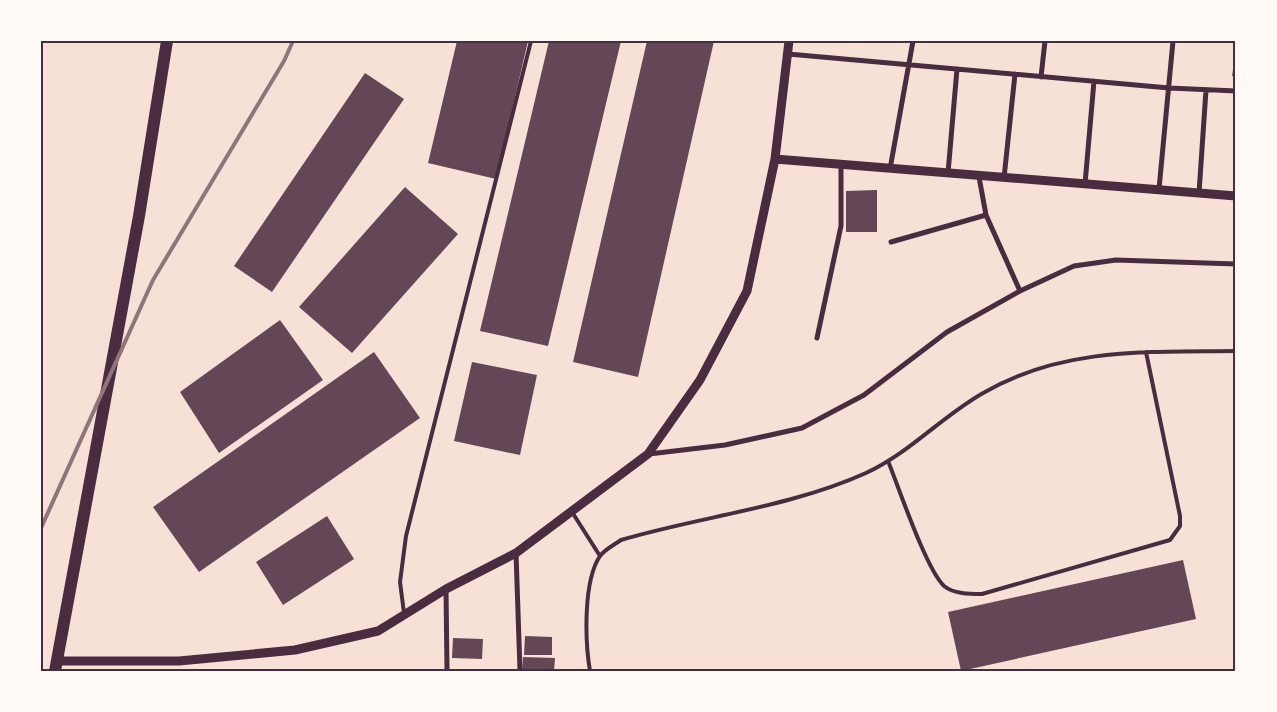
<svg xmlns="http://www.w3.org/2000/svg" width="1277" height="712" font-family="Rubik,sans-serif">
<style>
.building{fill:#644757}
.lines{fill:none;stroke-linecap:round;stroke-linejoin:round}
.service{stroke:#4a2c40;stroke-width:4}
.minor{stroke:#4a2c40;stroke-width:5}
.tertiary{stroke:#4a2c40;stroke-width:9}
.primary{stroke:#4a2c40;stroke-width:12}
.rail{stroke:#8f747c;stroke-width:4}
.neatline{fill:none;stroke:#4a2c40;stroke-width:2}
</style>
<rect width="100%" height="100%" fill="#f7e1d7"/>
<path class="building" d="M457,41H528L496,179L428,163Z
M549,41H621L548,346L480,331Z
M647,41H714L638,377L573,362Z
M1235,57H1236V77L1232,76Z
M365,73L404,99L272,292L234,266Z
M405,187L458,234L352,353L299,307Z
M877,190V232H846V191Z
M280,320L323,380L219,453L180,392Z
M374,352L420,418L199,572L153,507Z
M472,362L537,375L520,455L454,441Z
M327,516L354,559L283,605L256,562Z
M1183,560L1196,619L961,671L948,612Z
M525,636L552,637V655H524Z
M453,638L483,639L482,659L452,658Z
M523,657L555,658L554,671H522Z"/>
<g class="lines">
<path class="service" d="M888,461C899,488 926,569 944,586C954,594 969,594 982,594L1170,540L1180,526V516L1146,352
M572,512L600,556
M404,613L400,582L406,536L531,41
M590,671C585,642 583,581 600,556C605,549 614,545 621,540C702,516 788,508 866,473C910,453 943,415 985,392C1063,347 1149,352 1236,351"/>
<path class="minor" d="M788,54L1169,88L1236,91
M1041,77L1045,41
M890,169L913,41
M948,173L957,69
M979,177L986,215L1020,291
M1004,178L1015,74
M1085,184L1094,81
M1159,189L1173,41
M1199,193L1206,90
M891,242L986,215
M817,338L841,226V165
M649,454L725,445L802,428L864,395L947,332L1020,291L1074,266L1116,260L1236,264
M516,553L520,671
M446,589L447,671"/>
<path class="tertiary" d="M775,159L1236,196
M57,661H179L295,650L378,631L446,589L516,553L648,454L700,380L747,291L775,159L789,41"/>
<path class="primary" d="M55,671L139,216L167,41"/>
<path class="rail" d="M41,528L153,280L284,61L293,41"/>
</g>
<rect width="1277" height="712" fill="none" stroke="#fffaf5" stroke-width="85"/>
<rect x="42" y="42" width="1192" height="628" class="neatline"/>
</svg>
